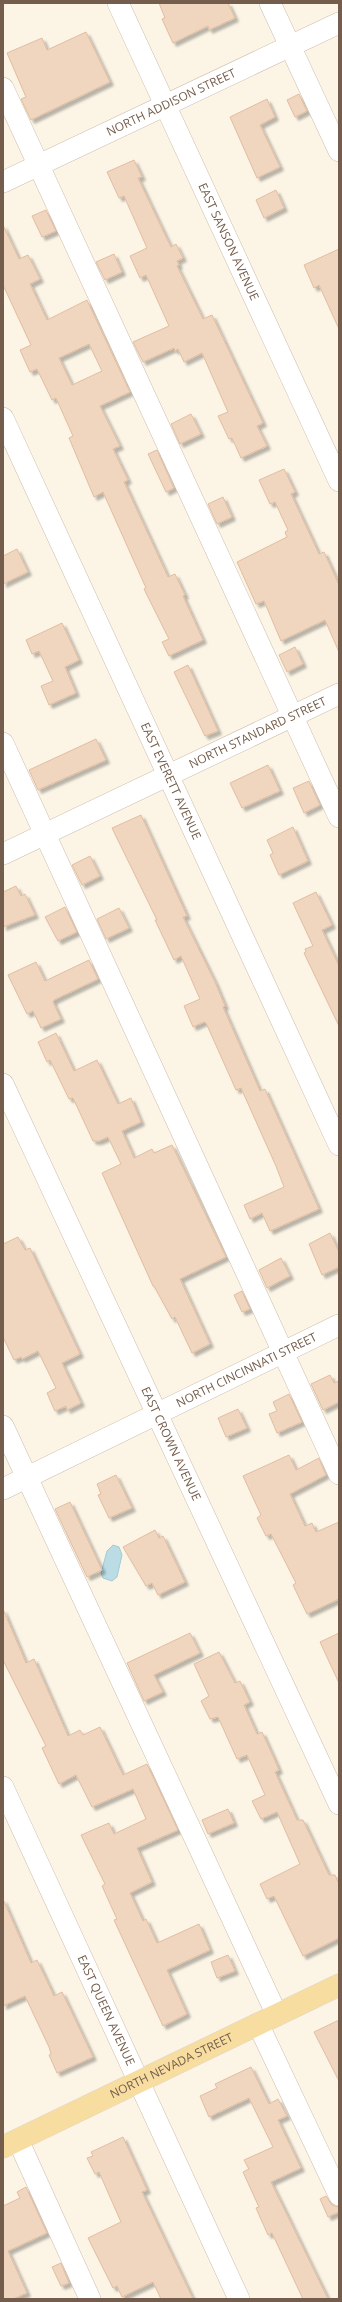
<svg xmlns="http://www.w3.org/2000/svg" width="342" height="2302" font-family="'Open Sans',sans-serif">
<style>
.water{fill:#bbdce5;stroke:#a2cbd6}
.building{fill:#f0d5bf;stroke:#e2bda0;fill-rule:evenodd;filter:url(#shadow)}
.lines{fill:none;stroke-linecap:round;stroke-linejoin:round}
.minor-casing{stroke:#cdbdad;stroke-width:22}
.major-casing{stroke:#dbd5d0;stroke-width:23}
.minor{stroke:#fff;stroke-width:21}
.major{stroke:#f8dda1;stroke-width:22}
.labels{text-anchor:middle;stroke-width:3.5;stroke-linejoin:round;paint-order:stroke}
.street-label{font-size:12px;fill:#745d4c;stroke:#fef8ec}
</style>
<defs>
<filter id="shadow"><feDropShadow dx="3.5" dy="3.5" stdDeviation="1" flood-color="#0004"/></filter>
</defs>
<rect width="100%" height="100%" fill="#fcf5e6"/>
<path class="water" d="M113,1545L119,1547L122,1555L117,1577L112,1581L103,1578L101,1573L107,1551Z"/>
<path class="building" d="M159,3H228L235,18L209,30L208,26L173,43L162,19L165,18Z
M86,32L110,82L31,120L21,99L26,97L7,53L42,38L47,50Z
M299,94L307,111L295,117L287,100Z
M267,99L275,117L260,125L280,167L257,178L230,117Z
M134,160L142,177L138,178L167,239L171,247L176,244L183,258L177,261L179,265L177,266L203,319L212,315L263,423L257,426L267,446L241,458L232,438L229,439L218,416L228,412L202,353L184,362L178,349L175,351L174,348L143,362L133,342L169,326L146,275L140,278L130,256L147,248L124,196L119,198L107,172Z
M276,190L284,208L264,218L256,200Z
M46,210L56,231L42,237L32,216Z
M3,225L19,259L28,255L40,279L30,284L47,320L87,300L130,392L100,406L120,446L113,449L128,480L124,482L168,577L175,574L185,595L183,596L203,640L169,656L162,642L169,639L144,589L146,588L103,492L94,497L69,438L73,436L56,398L52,400L37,369L30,372L20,350L31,345L3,285ZM89,344L102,371L72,385L59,358Z
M339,249V329L319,285L314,288L304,265Z
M114,254L122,272L105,280L96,262Z
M191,414L201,434L180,444L171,424Z
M157,450L174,488L166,492L148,454Z
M284,469L295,492L291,494L319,554L324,552L339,585V652L325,620L281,641L264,601L256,604L237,562L287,537L285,532L288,530L275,502L270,504L259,480Z
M223,497L232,517L217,524L208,504Z
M17,549L28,572L3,584V556Z
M62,623L79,660L65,667L76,693L49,705L41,686L53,681L39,651L32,654L26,640Z
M295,647L303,664L287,672L279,655Z
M188,665L218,731L205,736L174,672Z
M96,739L106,760L38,790L29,770Z
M268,765L280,791L242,808L230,783Z
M309,781L320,805L304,813L293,788Z
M141,815L187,916L183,917L215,982L225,1006L223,1007L260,1091L265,1089L319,1209L270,1231L262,1213L250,1219L244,1205L284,1187L276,1166L241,1088L236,1090L206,1023L204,1022L193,1027L184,1006L200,999L181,956L174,960L155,920H157L112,828Z
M293,827L308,861L279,875L270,855L273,853L267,840Z
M90,856L100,876L82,885L72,865Z
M16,886L21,896L25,894L35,915L3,927V892Z
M316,892L332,925L322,930L339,966V1026L304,953L306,952L305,949L313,946L293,903Z
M65,907L77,932L58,941L45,917Z
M119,908L129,928L106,939L97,919Z
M89,960L98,979L54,1000L53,1002L61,1019L41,1028L33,1011L27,1014L8,975L36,962L45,981Z
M56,1033L74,1071L97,1060L118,1104L131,1098L141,1122L122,1131L134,1158L152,1149L154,1153L172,1145L226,1257L180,1279L210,1344L192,1353L175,1317L172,1319L154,1286H153L102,1173L121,1164L108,1137L99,1141H93L73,1098L69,1099L50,1060L47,1062L38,1042Z
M330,1233L339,1252V1267L322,1275L309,1244Z
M18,1237L25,1250L30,1248L80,1354L62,1363L81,1403L67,1410L66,1406L55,1411L53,1407L47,1393L56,1388L38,1351L22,1359L21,1357L14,1360L3,1337V1244Z
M281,1258L290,1276L267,1288L259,1270Z
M242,1291L250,1309L242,1312L234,1295Z
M330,1375L334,1383L339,1381V1402L323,1410L311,1384Z
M289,1394L302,1422L277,1433L269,1414L277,1411L273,1402Z
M238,1409L247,1428L226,1437L218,1418Z
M289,1455L296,1470L319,1458L326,1475L290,1494L305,1526L312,1523L316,1532L339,1522V1599L307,1614L293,1585L296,1583L271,1534L266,1536L257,1518L261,1515L243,1476Z
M116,1475L132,1508L109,1518L98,1495L101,1494L97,1484Z
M70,1502L102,1570L87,1577L55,1509Z
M155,1530L159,1538L163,1536L185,1582L158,1595L152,1583L146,1586L123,1547Z
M3,1609L26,1663L34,1659L68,1736L80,1730L83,1735L100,1727L123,1775L147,1764L178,1830L137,1848L152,1882L130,1893L143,1921L146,1919L157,1943L199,1924L210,1950L167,1970L187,2014L163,2026L114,1920L117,1919L102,1886L105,1884L81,1835L109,1823L114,1834L146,1819L133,1789L92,1807L76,1775L59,1784L42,1748L46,1746L3,1660Z
M190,1633L200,1653L154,1675L163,1692L144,1701L127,1663Z
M339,1633V1683L320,1642Z
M219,1652L235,1683L240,1681L250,1702L244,1705L257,1734L262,1732L276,1763L279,1770L275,1772L297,1820H303L329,1875H335L339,1884V1938L303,1956L274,1896L267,1899L260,1884L300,1864L277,1812L261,1819L252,1801L265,1795L247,1755L237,1759L218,1717L210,1719L201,1701L209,1696L194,1664Z
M228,1809L234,1823L208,1834L202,1820Z
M3,1899L31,1963L37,1960L54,1996L62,1992L93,2057L57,2073L49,2055L51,2054L49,2047L25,1996L3,2006Z
M228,1955L235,1971L217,1978L211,1962Z
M339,2020V2081L314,2032Z
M251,2067L269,2104L278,2099L287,2116L278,2120L301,2168L271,2182L328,2299H303L272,2233L268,2235L256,2208L259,2207L243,2172L249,2169L244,2160L273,2147L249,2098L209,2117L200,2096L217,2088L215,2084Z
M123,2137L147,2190L142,2192L193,2299H161L153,2282L122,2297L117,2286L113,2288L88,2238L121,2222L99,2172L95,2174L87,2158L93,2156L91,2152Z
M26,2187L47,2233L8,2251L27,2293L13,2299H3V2206L20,2198L17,2192Z
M326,2196L332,2205L339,2207V2212L328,2217L320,2199Z
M61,2263L69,2283L61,2286L52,2267Z"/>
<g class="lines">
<g class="minor-casing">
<g id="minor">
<path id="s1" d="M118,3L339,481"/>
<path d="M270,3L339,151"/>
<path d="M3,88L339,817"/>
<path id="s2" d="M3,182L339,23"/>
<path id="s3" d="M3,418L339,1145"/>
<path d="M3,743L339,1474"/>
<path id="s4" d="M3,854L339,694"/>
<path id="s5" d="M3,1084L339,1804"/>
<path d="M3,1426L277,2015"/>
<path id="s6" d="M3,1489L339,1325"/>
<path id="s7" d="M3,1787L239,2299"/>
<path d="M258,2024L339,2195"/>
<path d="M18,2140L90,2299"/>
</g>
</g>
<g class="major-casing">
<g id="major">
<path id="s8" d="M3,2147L339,1985"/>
</g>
</g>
<use href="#minor" class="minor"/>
<use href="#major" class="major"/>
</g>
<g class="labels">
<g class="street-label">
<text dy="4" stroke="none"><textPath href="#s2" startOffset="186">NORTH ADDISON STREET</textPath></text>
<text dy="4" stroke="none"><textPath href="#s1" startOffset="263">EAST SANSON AVENUE</textPath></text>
<text dy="4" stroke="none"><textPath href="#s4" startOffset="282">NORTH STANDARD STREET</textPath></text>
<text dy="4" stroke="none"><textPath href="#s3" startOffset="400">EAST EVERETT AVENUE</textPath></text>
<text dy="4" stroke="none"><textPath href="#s6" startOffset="271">NORTH CINCINNATI STREET</textPath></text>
<text dy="4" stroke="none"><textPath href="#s5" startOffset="397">EAST CROWN AVENUE</textPath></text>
<text dy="4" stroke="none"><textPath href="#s7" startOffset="246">EAST QUEEN AVENUE</textPath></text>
<text dy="4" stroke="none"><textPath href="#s8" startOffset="187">NORTH NEVADA STREET</textPath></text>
</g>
</g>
<rect width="342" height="2302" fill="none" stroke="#745d4c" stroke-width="8"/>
</svg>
